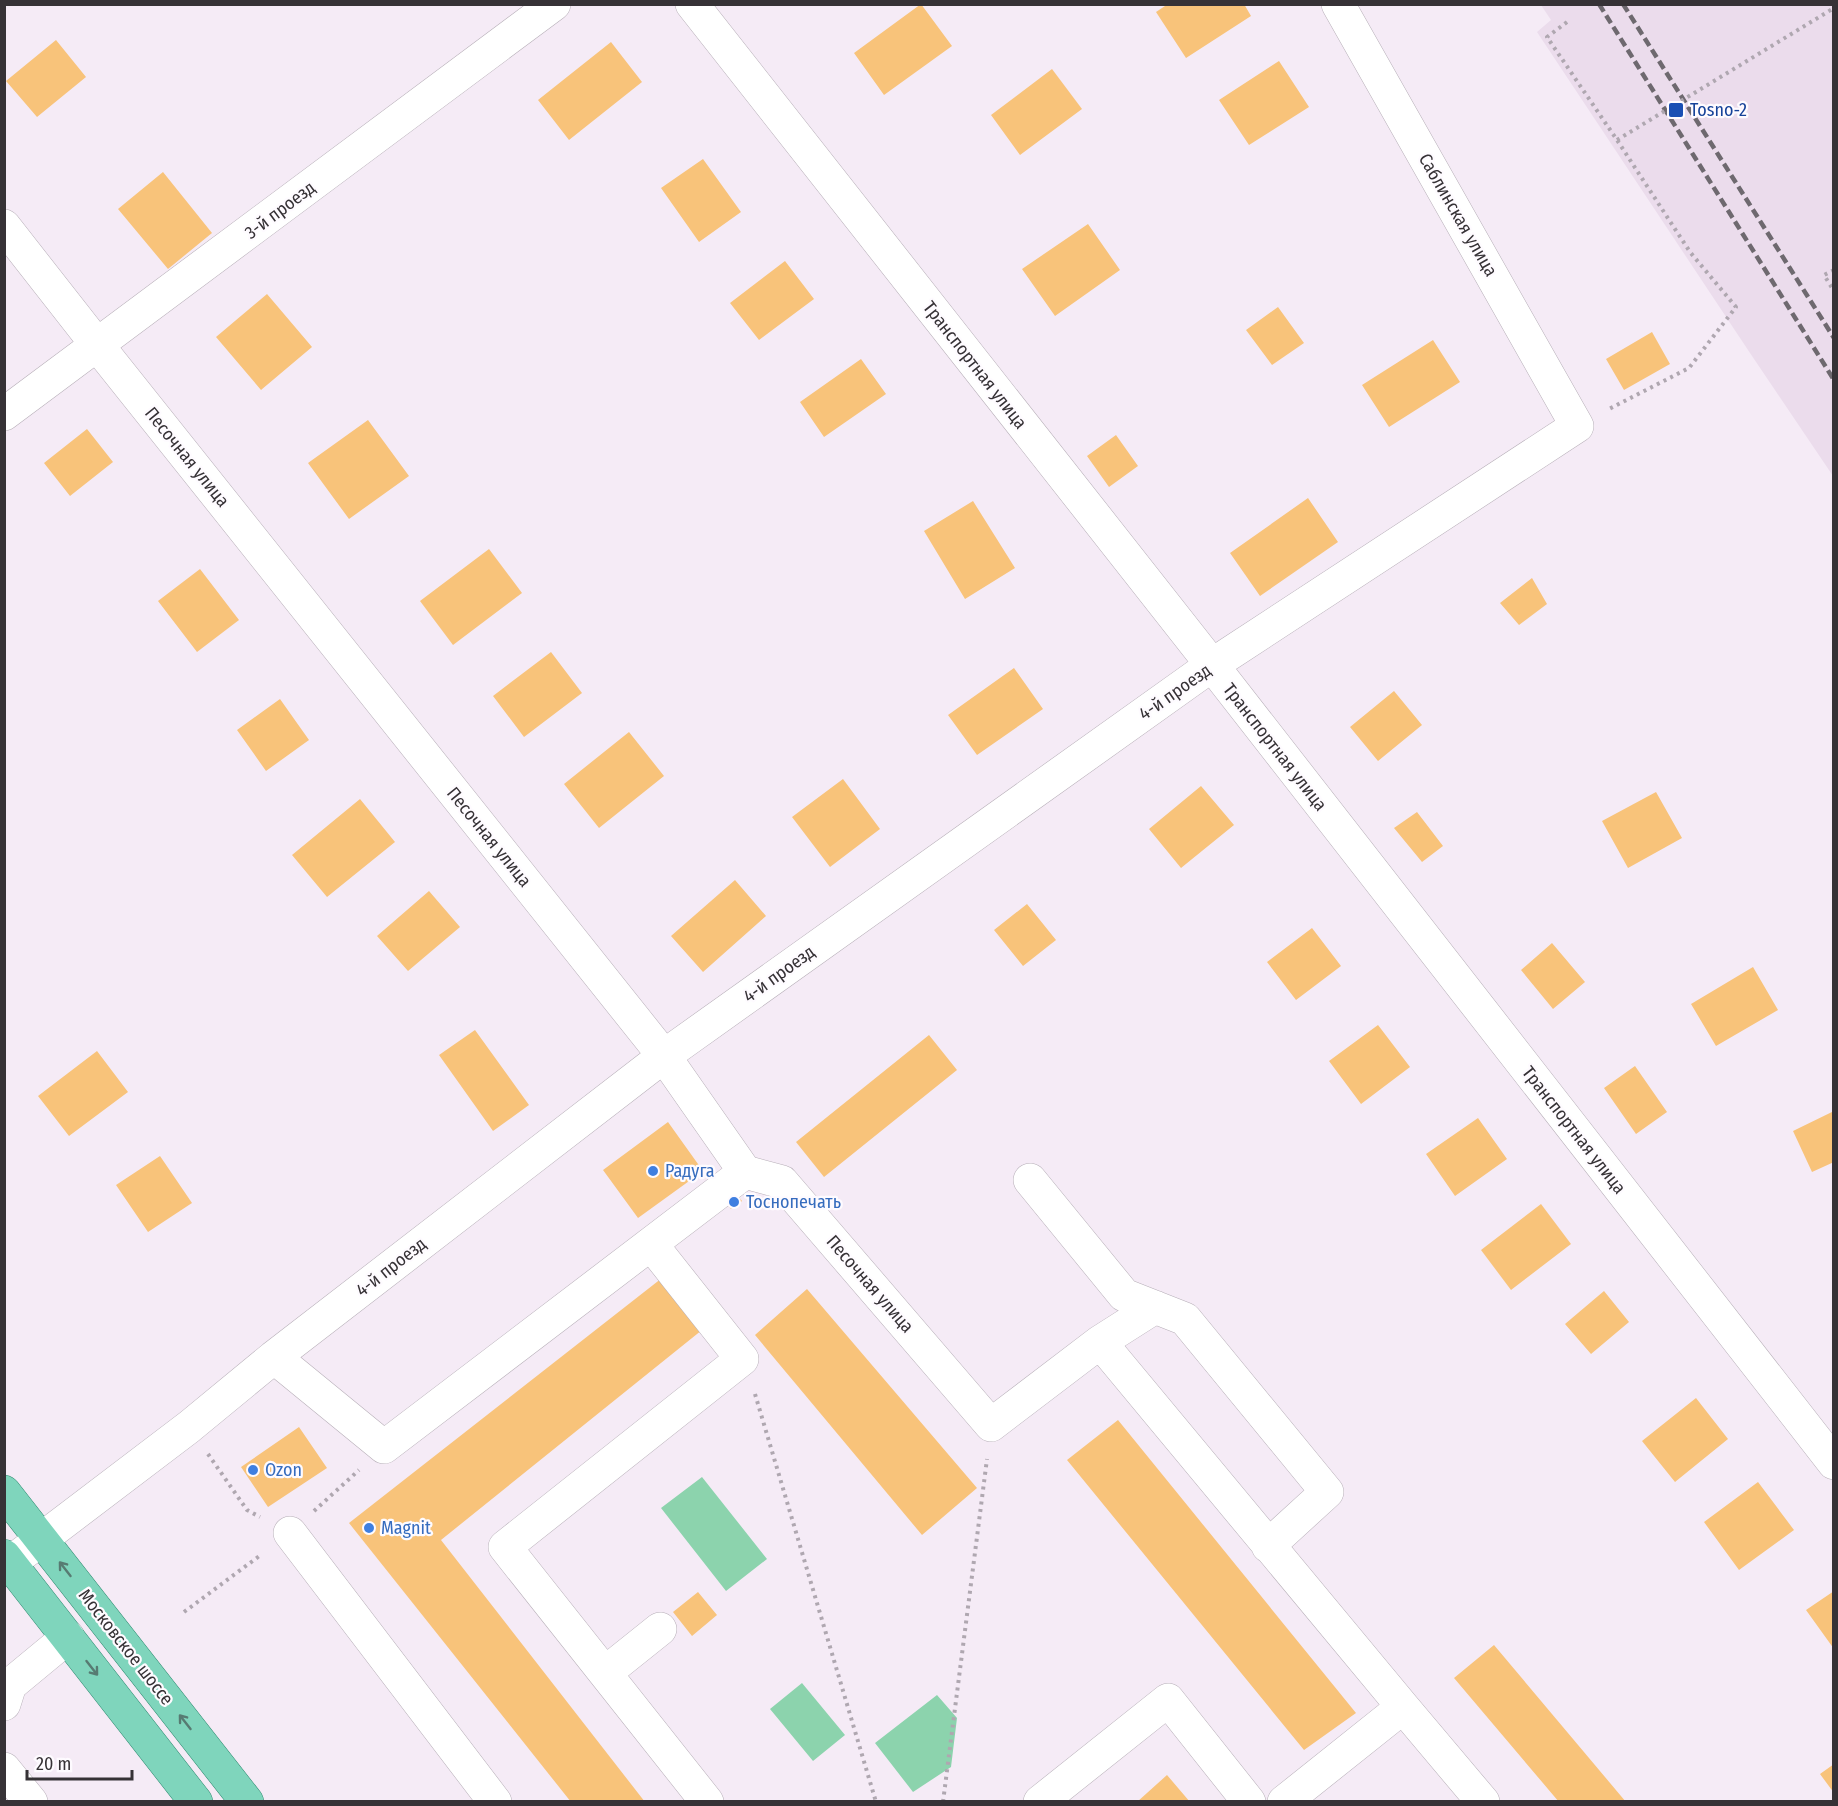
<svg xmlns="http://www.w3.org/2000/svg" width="1838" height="1806" font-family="'Fira Sans Condensed',sans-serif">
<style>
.built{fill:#ebdcec}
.green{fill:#8cd3ad}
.building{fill:#f8c37a}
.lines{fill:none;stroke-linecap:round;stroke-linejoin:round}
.minor-casing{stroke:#b7afb8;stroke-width:34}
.major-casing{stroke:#2e8a70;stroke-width:34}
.path{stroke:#afa7b0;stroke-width:4;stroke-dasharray:3 4.5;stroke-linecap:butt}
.minor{stroke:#fff;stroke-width:33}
.major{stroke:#7fd5bc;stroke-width:33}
.rail{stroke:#6e696f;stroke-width:4.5;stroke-dasharray:9 4.5;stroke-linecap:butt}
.path-bridge{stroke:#afa7b0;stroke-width:4;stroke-dasharray:3 4.5;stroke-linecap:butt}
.oneway{stroke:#577b72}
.transit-dot{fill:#1a4fb4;stroke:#fefbff;stroke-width:2}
.shop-dot{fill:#3f7fe0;stroke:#fefbff;stroke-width:2}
.labels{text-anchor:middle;stroke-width:4.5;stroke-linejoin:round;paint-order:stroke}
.transit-label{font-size:18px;fill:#164399;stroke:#fefbff;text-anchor:start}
.street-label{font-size:18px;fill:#363236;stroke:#fefbff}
.shop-label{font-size:18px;fill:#366cbe;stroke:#fefbff;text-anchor:start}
</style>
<rect width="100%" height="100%" fill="#f5ebf6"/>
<path class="built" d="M1541,5H1833V476L1750,353L1537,32L1551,20Z"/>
<path class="green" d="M702,1477L767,1559L726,1591L661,1508Z
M802,1683L845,1735L813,1761L770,1709Z
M937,1695L957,1718L951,1767L913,1792L875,1743Z"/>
<path class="building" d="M921,4L952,46L884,95L854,53Z
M1168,4H1244L1251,16L1186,58L1156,12Z
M56,40L86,77L37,117L6,81Z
M611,42L642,82L569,140L538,100Z
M1279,61L1309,107L1249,145L1219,100Z
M1052,69L1082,109L1020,155L991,115Z
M703,159L741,212L699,242L661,188Z
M163,172L212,233L168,269L118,209Z
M1088,224L1120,270L1055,316L1022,269Z
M785,261L814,299L759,340L730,303Z
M267,294L312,347L261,390L216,337Z
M1278,307L1304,343L1272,365L1246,330Z
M1652,332L1670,364L1624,390L1606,359Z
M1433,340L1460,382L1389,427L1362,385Z
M861,359L886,394L824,437L800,402Z
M368,420L409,476L349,519L308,463Z
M87,429L113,462L70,496L44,463Z
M1116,435L1138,466L1109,487L1087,456Z
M1308,498L1338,542L1260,596L1230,553Z
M973,501L1015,568L965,599L924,531Z
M489,549L522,593L453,645L420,601Z
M200,569L239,620L197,652L158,601Z
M1532,578L1547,604L1519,625L1500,603Z
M551,652L582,693L524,737L493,696Z
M1014,668L1043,709L977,755L948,715Z
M1394,691L1422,725L1378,761L1350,727Z
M280,699L309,740L266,771L237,730Z
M629,732L664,776L599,828L564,784Z
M843,779L880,829L830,867L792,817Z
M1201,786L1234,825L1181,868L1149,829Z
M1656,792L1682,838L1628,868L1602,821Z
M360,799L395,842L327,897L292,855Z
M1417,812L1443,846L1422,862L1394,828Z
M735,880L766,916L703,972L671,936Z
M429,891L460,927L408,971L377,936Z
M1027,904L1056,940L1023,966L994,930Z
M1312,928L1341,966L1296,1000L1267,962Z
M1552,943L1585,982L1553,1009L1521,970Z
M1753,967L1778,1010L1716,1046L1691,1004Z
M1378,1025L1410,1067L1361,1104L1329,1061Z
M475,1030L529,1105L493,1131L439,1055Z
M929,1035L957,1070L824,1177L796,1142Z
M97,1051L128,1092L69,1136L38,1096Z
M1635,1066L1667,1112L1636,1134L1604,1088Z
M1834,1111V1162L1812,1172L1793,1131Z
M1478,1118L1507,1159L1455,1196L1426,1154Z
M668,1122L703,1171L638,1218L603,1170Z
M160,1156L192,1203L148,1232L116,1185Z
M738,1196L742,1201L731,1209L726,1203Z
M1541,1204L1571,1244L1511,1290L1481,1250Z
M662,1278L702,1330L441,1540L645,1802H571L349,1523Z
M807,1289L977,1488L922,1535L755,1335Z
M1604,1291L1629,1322L1591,1354L1565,1324Z
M1696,1398L1728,1439L1675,1482L1642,1441Z
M1118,1420L1356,1713L1304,1750L1067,1460Z
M299,1427L327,1468L268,1507L241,1467Z
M1758,1482L1794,1530L1739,1570L1704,1522Z
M1834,1591V1649L1806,1610Z
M698,1592L717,1615L692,1636L673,1612Z
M1494,1645L1626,1802H1559L1454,1678Z
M1834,1764V1793L1820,1774Z
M1167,1775L1190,1802H1137Z"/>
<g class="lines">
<g class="minor-casing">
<path id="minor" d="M692,4L1212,665L1834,1463
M4,226L98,346L664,1056L745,1172L782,1182L991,1425L1100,1342L1403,1707L1483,1802
M4,414L554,4
M1030,1180L1124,1295L1185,1319L1327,1492L1268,1546
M651,1244L742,1359L505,1547L707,1802
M1100,1342L1155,1307
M274,1357L384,1447L745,1172
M290,1533L495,1802
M10,1563L189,1427L274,1357L664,1056L1212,665L1577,426L1338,4
M605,1673L660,1629
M4,1704L10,1685L68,1637
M4,1769L31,1802
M1040,1802L1168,1700L1249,1802
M1284,1802L1403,1707"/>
</g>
<g class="major-casing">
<path id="major" d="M4,1492L247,1802
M4,1556L196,1802"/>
</g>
<path class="path" d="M1567,22L1547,37L1617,140L1690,252L1736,307L1689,368L1607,410
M1834,270L1824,275L1834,291
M755,1394L876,1802
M208,1454L247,1510L260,1517
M314,1511L359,1470
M184,1612L262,1554
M943,1802L987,1459"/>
<use href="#minor" class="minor"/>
<use href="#major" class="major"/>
<path class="rail" d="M1599,4L1834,380
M1623,4L1834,338"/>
<path class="path-bridge" d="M1617,140L1834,8"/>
</g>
<defs><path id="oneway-shaft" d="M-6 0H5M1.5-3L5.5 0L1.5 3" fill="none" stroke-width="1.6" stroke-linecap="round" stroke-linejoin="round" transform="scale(1.5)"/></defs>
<g class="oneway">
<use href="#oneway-shaft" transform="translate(65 1569) rotate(-128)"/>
<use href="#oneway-shaft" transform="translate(92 1668) rotate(52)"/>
<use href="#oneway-shaft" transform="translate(185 1722) rotate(-128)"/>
</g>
<rect class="transit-dot" x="1668" y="102" width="16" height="16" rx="3"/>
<g class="shop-dot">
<circle cx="653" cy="1171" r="6"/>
<circle cx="734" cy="1202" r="6"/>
<circle cx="253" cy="1470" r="6"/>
<circle cx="369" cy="1528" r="6"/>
</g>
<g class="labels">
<g class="transit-label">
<text x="1690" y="116">Tosno-2</text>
</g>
<g class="street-label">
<text transform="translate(280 210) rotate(-37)" y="6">3-й проезд</text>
<text transform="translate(1458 215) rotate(60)" y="6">Саблинская улица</text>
<text transform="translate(975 365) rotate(52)" y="6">Транспортная улица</text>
<text transform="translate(187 457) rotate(51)" y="6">Песочная улица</text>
<text transform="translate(1175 692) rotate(-35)" y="6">4-й проезд</text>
<text transform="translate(1275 747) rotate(52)" y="6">Транспортная улица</text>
<text transform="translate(489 837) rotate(51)" y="6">Песочная улица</text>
<text transform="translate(779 974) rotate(-36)" y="6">4-й проезд</text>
<text transform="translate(1574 1130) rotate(52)" y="6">Транспортная улица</text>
<text transform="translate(391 1267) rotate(-38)" y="6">4-й проезд</text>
<text transform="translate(870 1284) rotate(49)" y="6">Песочная улица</text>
<text transform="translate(126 1647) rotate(52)" y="6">Московское шоссе</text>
</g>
<g class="shop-label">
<text x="665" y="1177">Радуга</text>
<text x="746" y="1208">Тоснопечать</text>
<text x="265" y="1476">Ozon</text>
<text x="381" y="1534">Magnit</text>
</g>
</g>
<rect width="1838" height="1806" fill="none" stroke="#363236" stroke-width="12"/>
<path d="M27 1770v9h105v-9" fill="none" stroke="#363236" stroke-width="3"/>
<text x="36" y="1770" font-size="18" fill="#363236" stroke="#fefbff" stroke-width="4.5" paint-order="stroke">20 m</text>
</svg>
